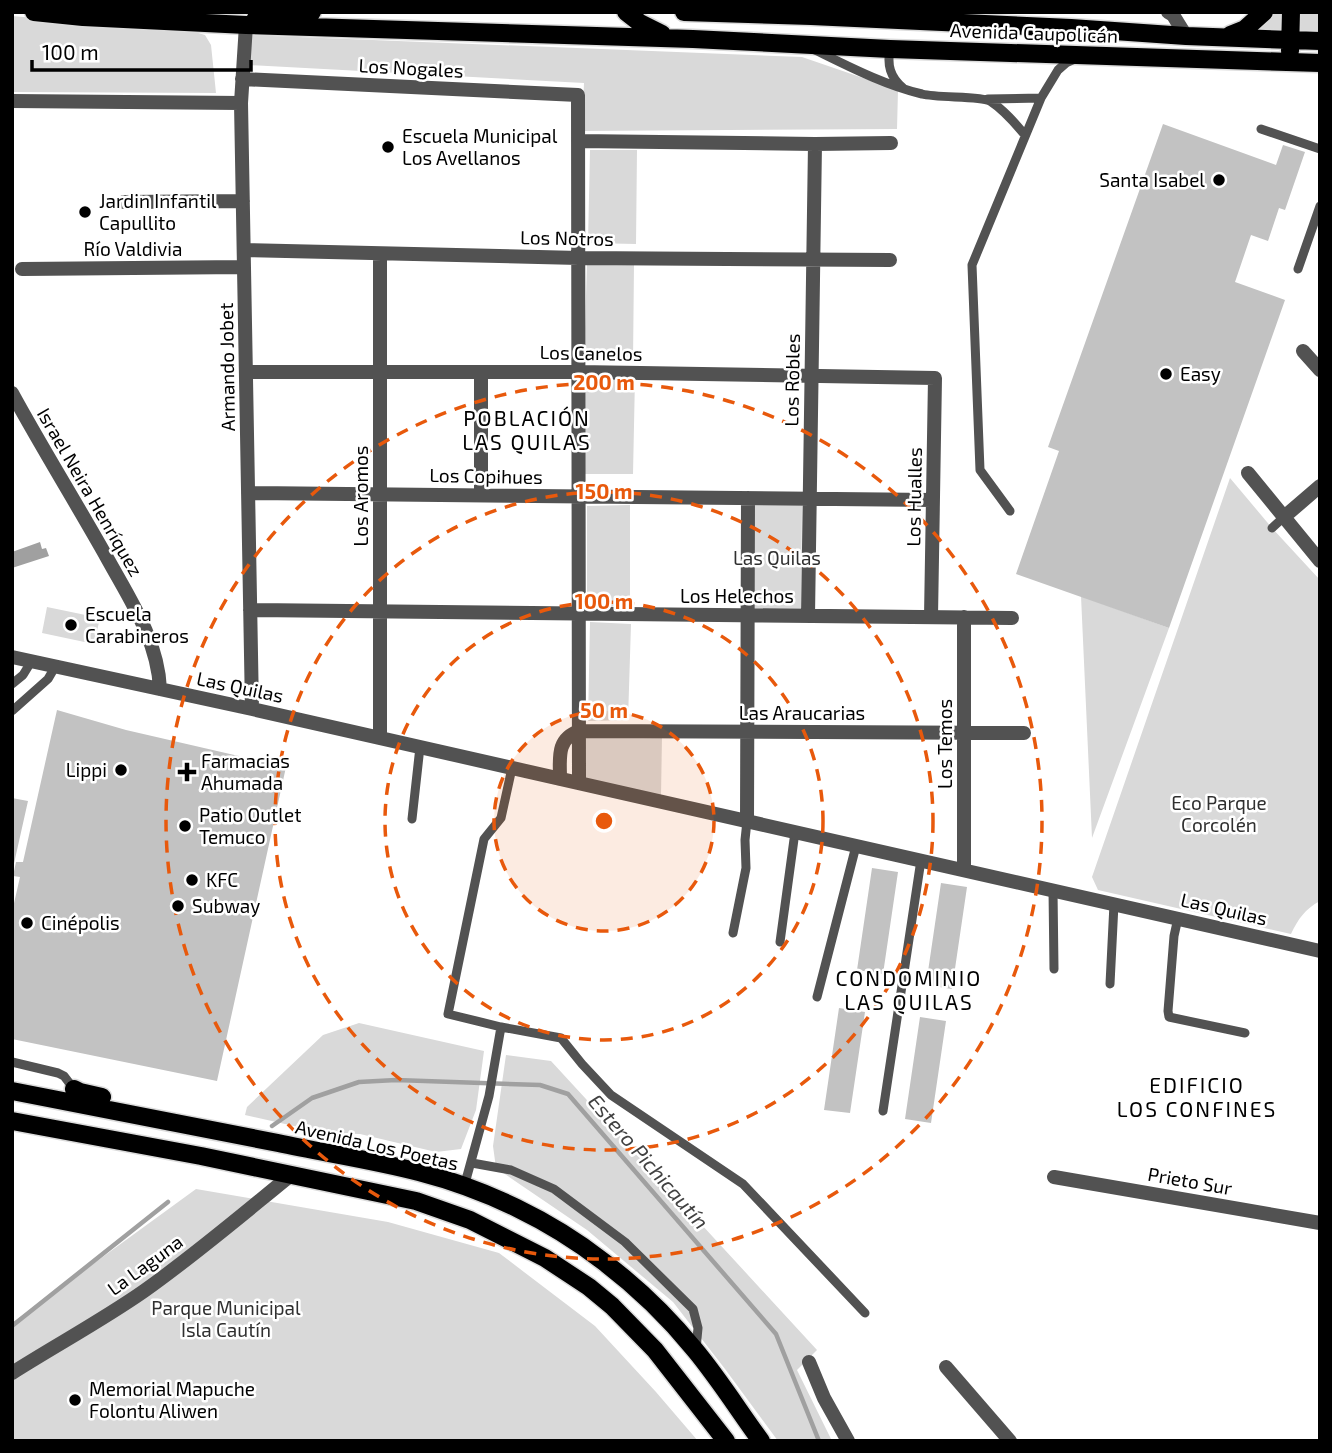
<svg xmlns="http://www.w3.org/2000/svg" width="1332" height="1453" font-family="'Exo 2',sans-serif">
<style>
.green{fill:#d9d9d9}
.water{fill:#a0a0a0}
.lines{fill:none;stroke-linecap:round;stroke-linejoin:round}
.stream{stroke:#a0a0a0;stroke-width:4.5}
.building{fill:#c2c2c2}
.primary-casing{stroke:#dbdbdb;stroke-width:21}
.service{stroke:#525252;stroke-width:9}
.minor{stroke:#525252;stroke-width:14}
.primary{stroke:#000;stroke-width:18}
.ring{fill:none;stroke:#e8590c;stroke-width:3.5;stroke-dasharray:12 9}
.poi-dot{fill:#000;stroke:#fff;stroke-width:2.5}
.labels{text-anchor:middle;stroke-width:5;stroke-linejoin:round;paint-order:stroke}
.street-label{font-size:19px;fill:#000;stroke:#fff}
.poi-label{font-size:19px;fill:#000;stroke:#fff;text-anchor:start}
.park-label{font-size:19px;fill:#303030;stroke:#fff}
.neighbourhood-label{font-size:21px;letter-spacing:2px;fill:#000;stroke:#fff}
.water-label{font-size:21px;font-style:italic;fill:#414141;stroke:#fff}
.centre{fill:#e8590c;stroke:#fff;stroke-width:3.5}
.ring-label{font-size:21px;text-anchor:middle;font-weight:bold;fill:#e8590c;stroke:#fff;stroke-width:5;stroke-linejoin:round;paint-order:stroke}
</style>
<rect width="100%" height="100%" fill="#fff"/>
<path class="green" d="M1264,12H1320V41L1245,29Z
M12,16L195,32L205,35L211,45L216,93L12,92Z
M249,35L802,57L898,90L897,129L582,131L584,83L248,65Z
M590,150H637L636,244L588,243Z
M587,264H634L633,361H584Z
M584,376L635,377L633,474H584Z
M1230,478L1272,528L1320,580V901C1305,909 1298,919 1291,934L1098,890L1092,877Z
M752,504H802L801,612L751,611Z
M630,505V607L587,605V506Z
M1081,596L1169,628L1092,838Z
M47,607L100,618L94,644L42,633Z
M590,622L631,624L628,720L588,721Z
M586,736H662L661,796L586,779Z
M359,1023L484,1051L476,1110L461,1149L436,1152L360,1134L325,1133L245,1115L247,1107L323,1035Z
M506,1055L551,1061L817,1350L797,1370L832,1441H778L725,1369L673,1302L587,1230L496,1168L493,1146Z
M196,1189L388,1222L499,1253L595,1326L656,1392L698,1441H12V1323Z"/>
<path class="water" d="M40,542L42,549L46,548L49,556L12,568V552Z"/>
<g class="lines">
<path class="stream" d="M272,1126L312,1098L359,1082L396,1080L540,1085L568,1094L776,1334L819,1441
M12,1326L168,1202"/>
</g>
<path class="building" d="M1163,124L1276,165L1283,145L1305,152L1285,210L1279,208L1268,241L1251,235L1235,282L1285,300L1169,628L1016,574L1059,451L1048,447Z
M57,710L126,730L286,767L217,1081L12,1039V912L20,877L13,876L16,862H23Z
M12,798L28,801L13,868L12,867Z
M872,868L898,872L883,974L857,970Z
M941,883L967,887L952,989L926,985Z
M839,1008L865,1012L850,1113L824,1110Z
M920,1017L946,1021L931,1123L905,1119Z"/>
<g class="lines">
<g class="primary-casing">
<path id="primary" d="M34,12L83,17L246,25L693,39L890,49L1320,63
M626,12L640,23L662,34
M684,12L811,16L1071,28L1186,36L1320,41
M255,20C273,12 293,13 312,12
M1230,35L1245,29L1264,12
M1290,51L1291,12
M74,1089L80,1092L102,1097
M12,1091C101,1108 190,1125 278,1143C325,1153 373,1160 419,1172C485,1189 550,1220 604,1262C637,1287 669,1318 695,1350C719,1379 739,1411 761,1441
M12,1121L201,1156L416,1201L470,1220L545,1258L589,1287L612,1306L655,1350L726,1441"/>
</g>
<path class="service" d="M813,49C848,66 884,85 922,94C937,98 981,96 990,101C1004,110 1015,123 1025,135
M890,49C887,65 890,77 903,88
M988,99L1041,98
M1261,129L1320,149
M1298,269L1320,206
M1010,511L980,470L972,265L1041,98L1058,70L1066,63L1075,59
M1272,528L1284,517
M12,684L23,675L31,662
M12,711L48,679L55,667
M512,768L501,818L484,839L448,1014L501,1027L561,1038L582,1064L611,1095L743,1184L865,1313
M412,819L420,747
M1053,890L1054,969
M1178,918L1174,936L1168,1011L1169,1017L1245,1033
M733,933L746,868L745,840L747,821
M780,942L795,832
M1110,984L1114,904
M817,997L856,846
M12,1062L58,1073L64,1076L74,1089
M883,1111L921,860
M472,1163L511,1170L554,1189L625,1242L693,1309L698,1328L696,1349
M464,1187L489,1096L501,1027"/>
<path class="minor" d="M1168,12L1173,15L1186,36
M246,25L241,103L252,709
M242,79L578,95L579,783
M12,101L241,103
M578,141L815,144L891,143
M124,202L243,201
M244,250L579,258L890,260
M22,269L244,267
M1303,351L1320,370
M246,372H579L935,378L931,617
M481,372V495
M12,393C42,448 75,501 106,556C129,598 158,640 160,689
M1248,473L1320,561
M248,493L932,500
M1284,517L1320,486
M250,610L1012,618
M808,616L815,144
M12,657L252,709L1320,951
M380,738V254
M560,779C560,758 556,739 579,731L1024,733
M747,821L748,498
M964,870V617
M1054,1177L1320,1223
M809,1362L824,1398L848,1441
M946,1367L1010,1441
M12,1373C56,1345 101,1321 144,1291C195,1255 243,1214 291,1175"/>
<use href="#primary" class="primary"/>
</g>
<circle cx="604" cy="821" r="110" fill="#e8590c" fill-opacity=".12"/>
<g class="ring">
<circle cx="604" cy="821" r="110"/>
<circle cx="604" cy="821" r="219"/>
<circle cx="604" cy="821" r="329"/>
<circle cx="604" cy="821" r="438"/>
</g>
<g class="poi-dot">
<circle cx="388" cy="147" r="7"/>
<circle cx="1219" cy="180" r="7"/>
<circle cx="85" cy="212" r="7"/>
<circle cx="1166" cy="374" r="7"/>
<circle cx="71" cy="625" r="7"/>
<circle cx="121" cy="770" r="7"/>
<path d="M183.5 761.5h7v7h7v7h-7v7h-7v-7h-7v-7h7z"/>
<circle cx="185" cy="826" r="7"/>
<circle cx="192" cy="880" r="7"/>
<circle cx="178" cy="906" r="7"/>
<circle cx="27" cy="923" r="7"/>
<circle cx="75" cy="1400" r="7"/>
</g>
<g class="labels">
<g class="street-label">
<text transform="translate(1034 33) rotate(2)" y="7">Avenida Caupolicán</text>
<text transform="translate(411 68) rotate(3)" y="7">Los Nogales</text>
<text transform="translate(567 238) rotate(1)" y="7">Los Notros</text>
<text x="133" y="256">Río Valdivia</text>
<text transform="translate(591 353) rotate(1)" y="7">Los Canelos</text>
<text transform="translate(227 367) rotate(-91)" y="7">Armando Jobet</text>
<text transform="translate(792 380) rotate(-89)" y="7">Los Robles</text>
<text transform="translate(486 476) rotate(1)" y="7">Los Copihues</text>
<text transform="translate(90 492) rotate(60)" y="7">Israel Neira Henríquez</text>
<text transform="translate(361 496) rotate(-90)" y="7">Los Aromos</text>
<text transform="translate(914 497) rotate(-89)" y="7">Los Hualles</text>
<text x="737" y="603">Los Helechos</text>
<text transform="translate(240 687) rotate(12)" y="7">Las Quilas</text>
<text x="802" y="720">Las Araucarias</text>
<text transform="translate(945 744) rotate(-90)" y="7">Los Temos</text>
<text transform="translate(1224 909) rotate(13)" y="7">Las Quilas</text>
<text transform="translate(377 1145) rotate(13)" y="7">Avenida Los Poetas</text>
<text transform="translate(1190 1181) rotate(10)" y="7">Prieto Sur</text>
<text transform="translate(145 1265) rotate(-36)" y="7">La Laguna</text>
</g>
<g class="poi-label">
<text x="402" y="143">Escuela Municipal<tspan x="402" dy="22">Los Avellanos</tspan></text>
<text x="1205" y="187" text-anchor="end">Santa Isabel</text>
<text x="99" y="208">Jardin Infantil<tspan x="99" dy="22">Capullito</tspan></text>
<text x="1180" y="381">Easy</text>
<text x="85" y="621">Escuela<tspan x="85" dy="22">Carabineros</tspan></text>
<text x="201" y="768">Farmacias<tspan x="201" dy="22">Ahumada</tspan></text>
<text x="107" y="777" text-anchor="end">Lippi</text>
<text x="199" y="822">Patio Outlet<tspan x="199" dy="22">Temuco</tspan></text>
<text x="206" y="887">KFC</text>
<text x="192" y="913">Subway</text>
<text x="41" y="930">Cinépolis</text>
<text x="89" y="1396">Memorial Mapuche<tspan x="89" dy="22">Folontu Aliwen</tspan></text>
</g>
<g class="park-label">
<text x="777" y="565">Las Quilas</text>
<text x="1219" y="810">Eco Parque<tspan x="1219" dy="22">Corcolén</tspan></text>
<text x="226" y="1315">Parque Municipal<tspan x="226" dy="22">Isla Cautín</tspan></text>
</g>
<g class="neighbourhood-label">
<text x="527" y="426">POBLACIÓN<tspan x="527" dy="24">LAS QUILAS</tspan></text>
<text x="909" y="986">CONDOMINIO<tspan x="909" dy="24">LAS QUILAS</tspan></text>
<text x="1197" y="1093">EDIFICIO<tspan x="1197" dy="24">LOS CONFINES</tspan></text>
</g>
<g class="water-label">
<text transform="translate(648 1162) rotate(49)" y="7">Estero Pichicautín</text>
</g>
</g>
<circle cx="604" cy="821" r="10" class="centre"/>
<g class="ring-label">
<text x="604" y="390">200 m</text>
<text x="604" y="499">150 m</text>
<text x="604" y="609">100 m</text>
<text x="604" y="718">50 m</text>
</g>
<rect width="1332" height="1453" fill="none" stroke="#000000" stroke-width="28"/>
<path d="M32 60v10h219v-10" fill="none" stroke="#000000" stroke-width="3.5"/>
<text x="42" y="60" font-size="21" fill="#000000" stroke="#ffffff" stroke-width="5" paint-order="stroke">100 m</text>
</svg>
